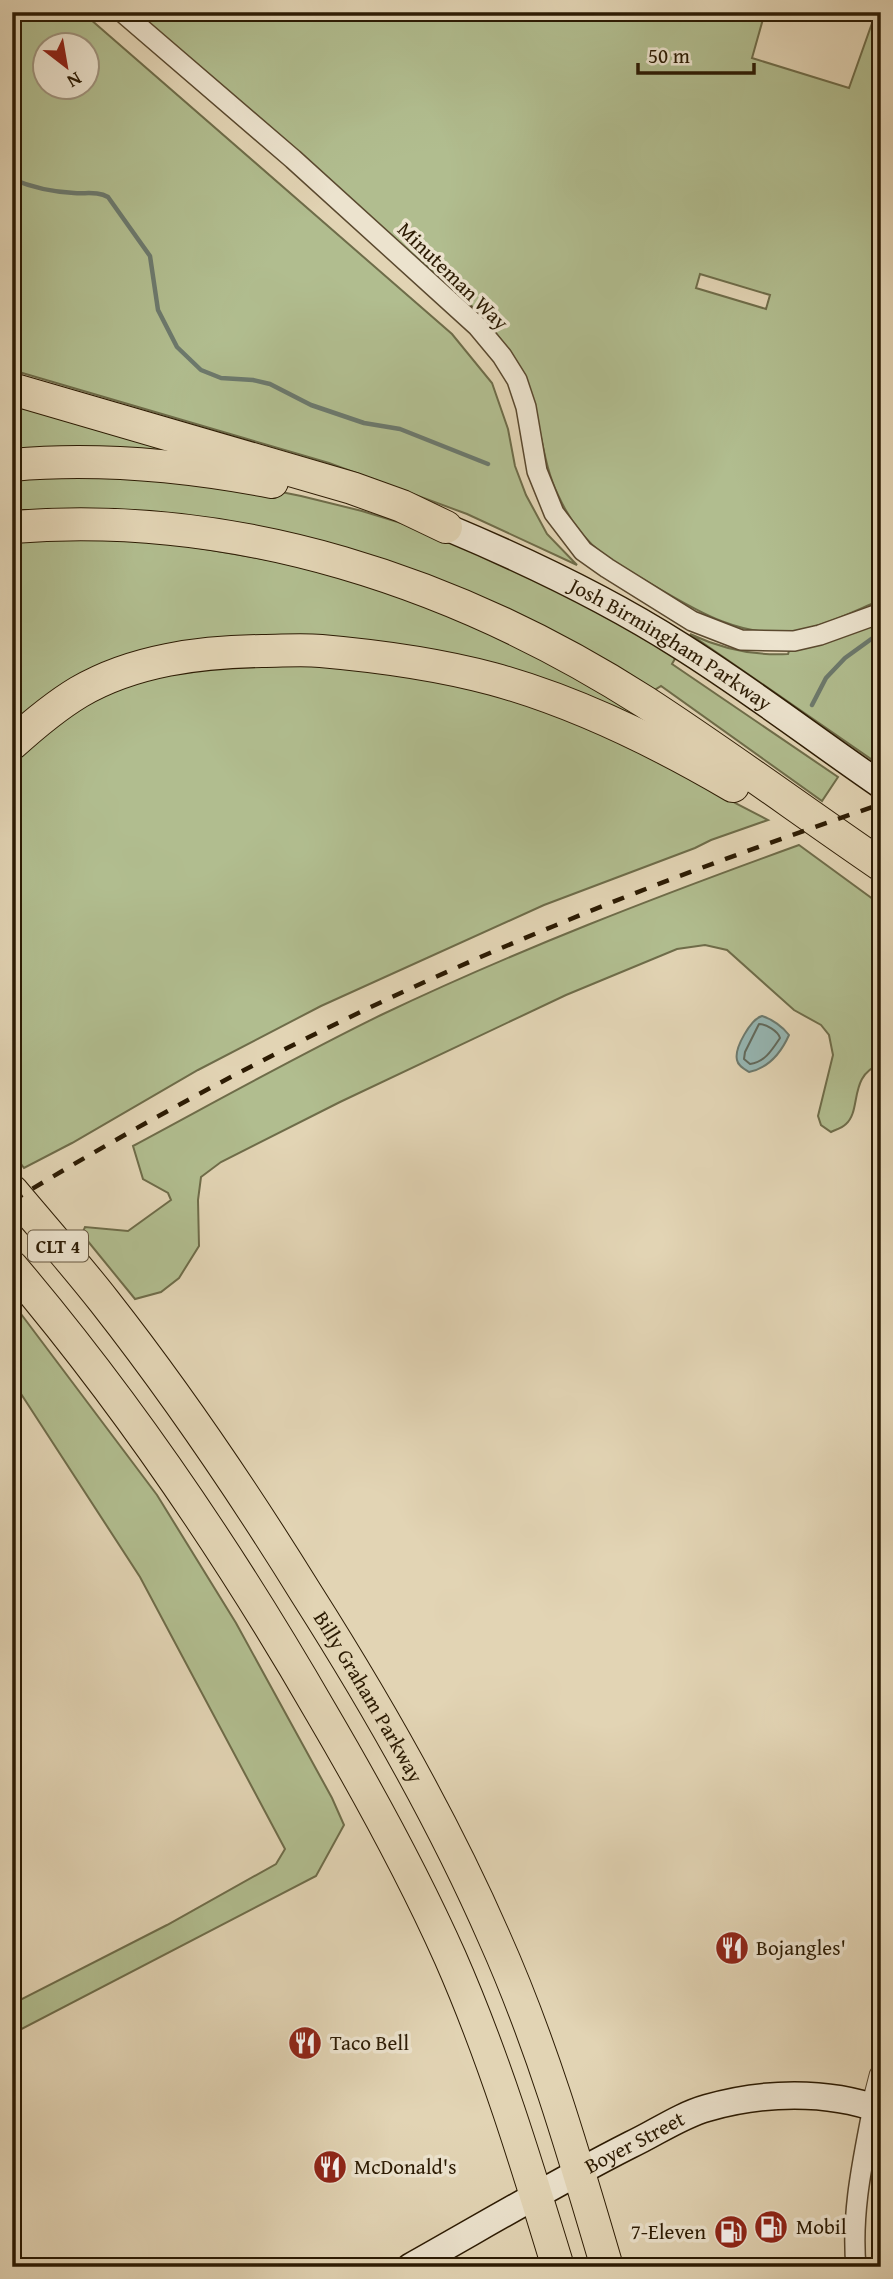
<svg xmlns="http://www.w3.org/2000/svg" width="893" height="2279" font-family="'Gentium Book Plus',serif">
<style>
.green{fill:#b1bd8f;stroke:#6e6c49;stroke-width:2;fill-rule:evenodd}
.water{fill:#96b7b4;stroke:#6c796d;stroke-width:2}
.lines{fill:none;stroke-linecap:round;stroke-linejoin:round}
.shore{stroke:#61695c;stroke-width:2}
.stream{stroke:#6c796d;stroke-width:4.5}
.minor-casing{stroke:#5a492f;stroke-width:22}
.tertiary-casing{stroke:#5a492f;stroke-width:25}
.secondary-casing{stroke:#2c1b03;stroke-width:29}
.trunk-casing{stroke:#2c1b03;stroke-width:34}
.minor{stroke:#ece3ce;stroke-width:19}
.tertiary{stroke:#ece3ce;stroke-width:23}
.secondary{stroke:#ece3ce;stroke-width:26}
.trunk{stroke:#e2d4b4;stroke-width:32}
.rail{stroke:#2c1b03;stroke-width:4.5;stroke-dasharray:12 12;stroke-linecap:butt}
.labels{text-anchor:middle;stroke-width:7;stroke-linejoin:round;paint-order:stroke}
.shield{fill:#ece3ce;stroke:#665740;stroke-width:2}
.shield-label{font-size:19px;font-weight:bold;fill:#2c1b03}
.street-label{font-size:21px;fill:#2c1b03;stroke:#ece3ce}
.poi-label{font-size:21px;fill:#2c1b03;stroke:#ece3ce;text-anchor:start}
</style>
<rect width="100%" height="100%" fill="#e2d4b4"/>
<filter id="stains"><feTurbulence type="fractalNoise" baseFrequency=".00286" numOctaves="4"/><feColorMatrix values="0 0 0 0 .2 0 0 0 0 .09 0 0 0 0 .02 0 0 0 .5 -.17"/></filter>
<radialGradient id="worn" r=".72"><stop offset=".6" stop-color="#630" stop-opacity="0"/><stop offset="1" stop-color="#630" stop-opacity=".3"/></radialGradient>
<path class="green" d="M12,12H82L452,334L492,383L508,429L515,466L526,495L547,534L577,565L467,514L329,463L12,370ZM46,46H88V88H46Z
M134,12H765L752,58L849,88L876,12H881V600C854,611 825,626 796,631C741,640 692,608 648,582C633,573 616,565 603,554C583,539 568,517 558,495C543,464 542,430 531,398C520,363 500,336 475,309ZM700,274L770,295L766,309L696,288Z
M12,399L162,449L161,453L12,456Z
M29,473L242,484L301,496L362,511L414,527L570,594L676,657L672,664L838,777L822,801L661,686L653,691L474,595L12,516V475Z
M87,538L151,541L282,558L482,624L642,717L638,726L578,699L211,644L12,733V540Z
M881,622V766L690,634C722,649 753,656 788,654L789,651L824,643Z
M354,663L548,705L700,780L735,803L768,820L711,840L695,848L544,905L321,1006L198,1070L72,1143L24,1168L12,1152V759L21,750L108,690L192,665Z
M799,845L881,905V1064C848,1075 862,1110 846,1124C842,1128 835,1130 831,1132L821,1125L818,1116L833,1055L829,1035L821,1025L794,1010L727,950L705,945L677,949L566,995L340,1102L221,1162L201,1177L198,1200L199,1246L179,1278L161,1292L135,1299L82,1234L85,1227L128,1231L171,1200L168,1193L143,1179L133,1146C215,1102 297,1056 381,1015C517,950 658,896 799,845Z
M12,1302L157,1495L236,1623L332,1798L344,1825L316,1876L12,2034V2004L167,1925L276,1864L285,1849L140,1577L12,1380Z"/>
<path class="water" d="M762,1016C772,1019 783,1027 789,1035C781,1053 768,1068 749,1072C744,1069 738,1066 737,1060C734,1048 751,1019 762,1016Z"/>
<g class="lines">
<path class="shore" d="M759,1024C766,1024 778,1031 780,1038C772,1050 765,1062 750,1064L744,1059L745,1052Z"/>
<path class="stream" d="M12,179C31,187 54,192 74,193C86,194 98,191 108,197L150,256L158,310L177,347L201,370L221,378L253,380L270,384L311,405L364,423L400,429L488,464
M812,705L826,678L845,658L881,632"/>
<g class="minor-casing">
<path id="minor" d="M122,12L293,159L477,326L502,356L517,380L526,407L537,471L554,513L583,551L607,568L692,621L741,640L794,641L820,635L881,613
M856,2267C851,2212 863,2160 873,2107"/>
</g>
<g class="tertiary-casing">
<path id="tertiary" d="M873,2107L881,2076"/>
</g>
<g class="secondary-casing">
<g id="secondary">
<path id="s1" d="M446,527C527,561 605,598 679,645C748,688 814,739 881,785"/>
<path id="s2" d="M410,2267C483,2226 555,2183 630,2145C656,2133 679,2116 707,2108C762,2092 827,2090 881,2110"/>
</g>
</g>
<g class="trunk-casing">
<g id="trunk">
<path d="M12,389L352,488L402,506L446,527"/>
<path d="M12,465C99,457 188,466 272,482"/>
<path d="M12,527C237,509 457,582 645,702C725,754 802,811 881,865"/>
<path d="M12,744C33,725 54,707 79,692C134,660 200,652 262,651C282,651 301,649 321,651C378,656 437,664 493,679C577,702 658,742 733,786"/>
<path id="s3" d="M12,1191C43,1228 75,1264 104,1301C177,1394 244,1493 306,1593C376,1703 442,1818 494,1937C542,2044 574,2155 607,2267"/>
<path d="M12,1267C129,1405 231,1556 321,1712C368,1792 412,1872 450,1957C494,2057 526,2162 558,2267"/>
</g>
</g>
<use href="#minor" class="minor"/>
<use href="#tertiary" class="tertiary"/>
<use href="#secondary" class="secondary"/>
<use href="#trunk" class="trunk"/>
<path class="rail" d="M12,1201C185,1096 366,1003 554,926C661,881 771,842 881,804"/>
</g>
<defs>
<g id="restaurant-disc" transform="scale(1.75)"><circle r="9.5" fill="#8f2418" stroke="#ece3ce"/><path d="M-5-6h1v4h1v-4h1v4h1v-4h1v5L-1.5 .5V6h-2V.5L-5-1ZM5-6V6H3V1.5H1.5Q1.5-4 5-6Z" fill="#fff"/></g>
<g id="fuel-disc" transform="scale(1.75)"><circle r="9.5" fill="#8f2418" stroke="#ece3ce"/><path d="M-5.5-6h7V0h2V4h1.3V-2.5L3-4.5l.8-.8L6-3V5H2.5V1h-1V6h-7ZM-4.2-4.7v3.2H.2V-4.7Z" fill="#fff"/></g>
</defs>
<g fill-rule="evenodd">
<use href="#restaurant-disc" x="732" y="1948"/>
<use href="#restaurant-disc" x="305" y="2043"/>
<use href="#restaurant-disc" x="330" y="2167"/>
<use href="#fuel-disc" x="771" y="2227"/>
<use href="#fuel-disc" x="731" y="2232"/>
</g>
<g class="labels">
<rect class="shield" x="28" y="1230.5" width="60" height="31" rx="5"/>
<g class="shield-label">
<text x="58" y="1253">CLT 4</text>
</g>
<g class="street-label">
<text transform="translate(453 276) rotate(44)" y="7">Minuteman Way</text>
<text dy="7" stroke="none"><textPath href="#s1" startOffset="254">Josh Birmingham Parkway</textPath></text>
<text dy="7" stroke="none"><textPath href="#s3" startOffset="620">Billy Graham Parkway</textPath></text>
<text dy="7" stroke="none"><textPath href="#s2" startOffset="257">Boyer Street</textPath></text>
</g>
<g class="poi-label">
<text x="756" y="1955">Bojangles'</text>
<text x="330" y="2050">Taco Bell</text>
<text x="354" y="2174">McDonald's</text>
<text x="796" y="2234">Mobil</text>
<text x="706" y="2239" text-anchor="end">7-Eleven</text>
</g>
</g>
<rect width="893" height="2279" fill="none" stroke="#e2d4b4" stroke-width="42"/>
<rect x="14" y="14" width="865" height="2251" fill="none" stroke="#2c1b03" stroke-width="3.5"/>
<rect x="21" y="21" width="851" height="2237" fill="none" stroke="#2c1b03" stroke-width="2"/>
<g transform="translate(66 66) rotate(149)"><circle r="33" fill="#ece3ce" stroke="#9f937d" stroke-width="2"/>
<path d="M0-5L12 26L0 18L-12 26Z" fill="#8f2418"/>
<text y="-10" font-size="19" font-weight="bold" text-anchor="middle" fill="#2c1b03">N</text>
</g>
<path d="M638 63v10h116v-10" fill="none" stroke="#2c1b03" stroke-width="3.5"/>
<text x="648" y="63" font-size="21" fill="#2c1b03" stroke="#ece3ce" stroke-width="5" paint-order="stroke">50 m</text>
<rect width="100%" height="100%" filter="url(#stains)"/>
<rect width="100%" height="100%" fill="url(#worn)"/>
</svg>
